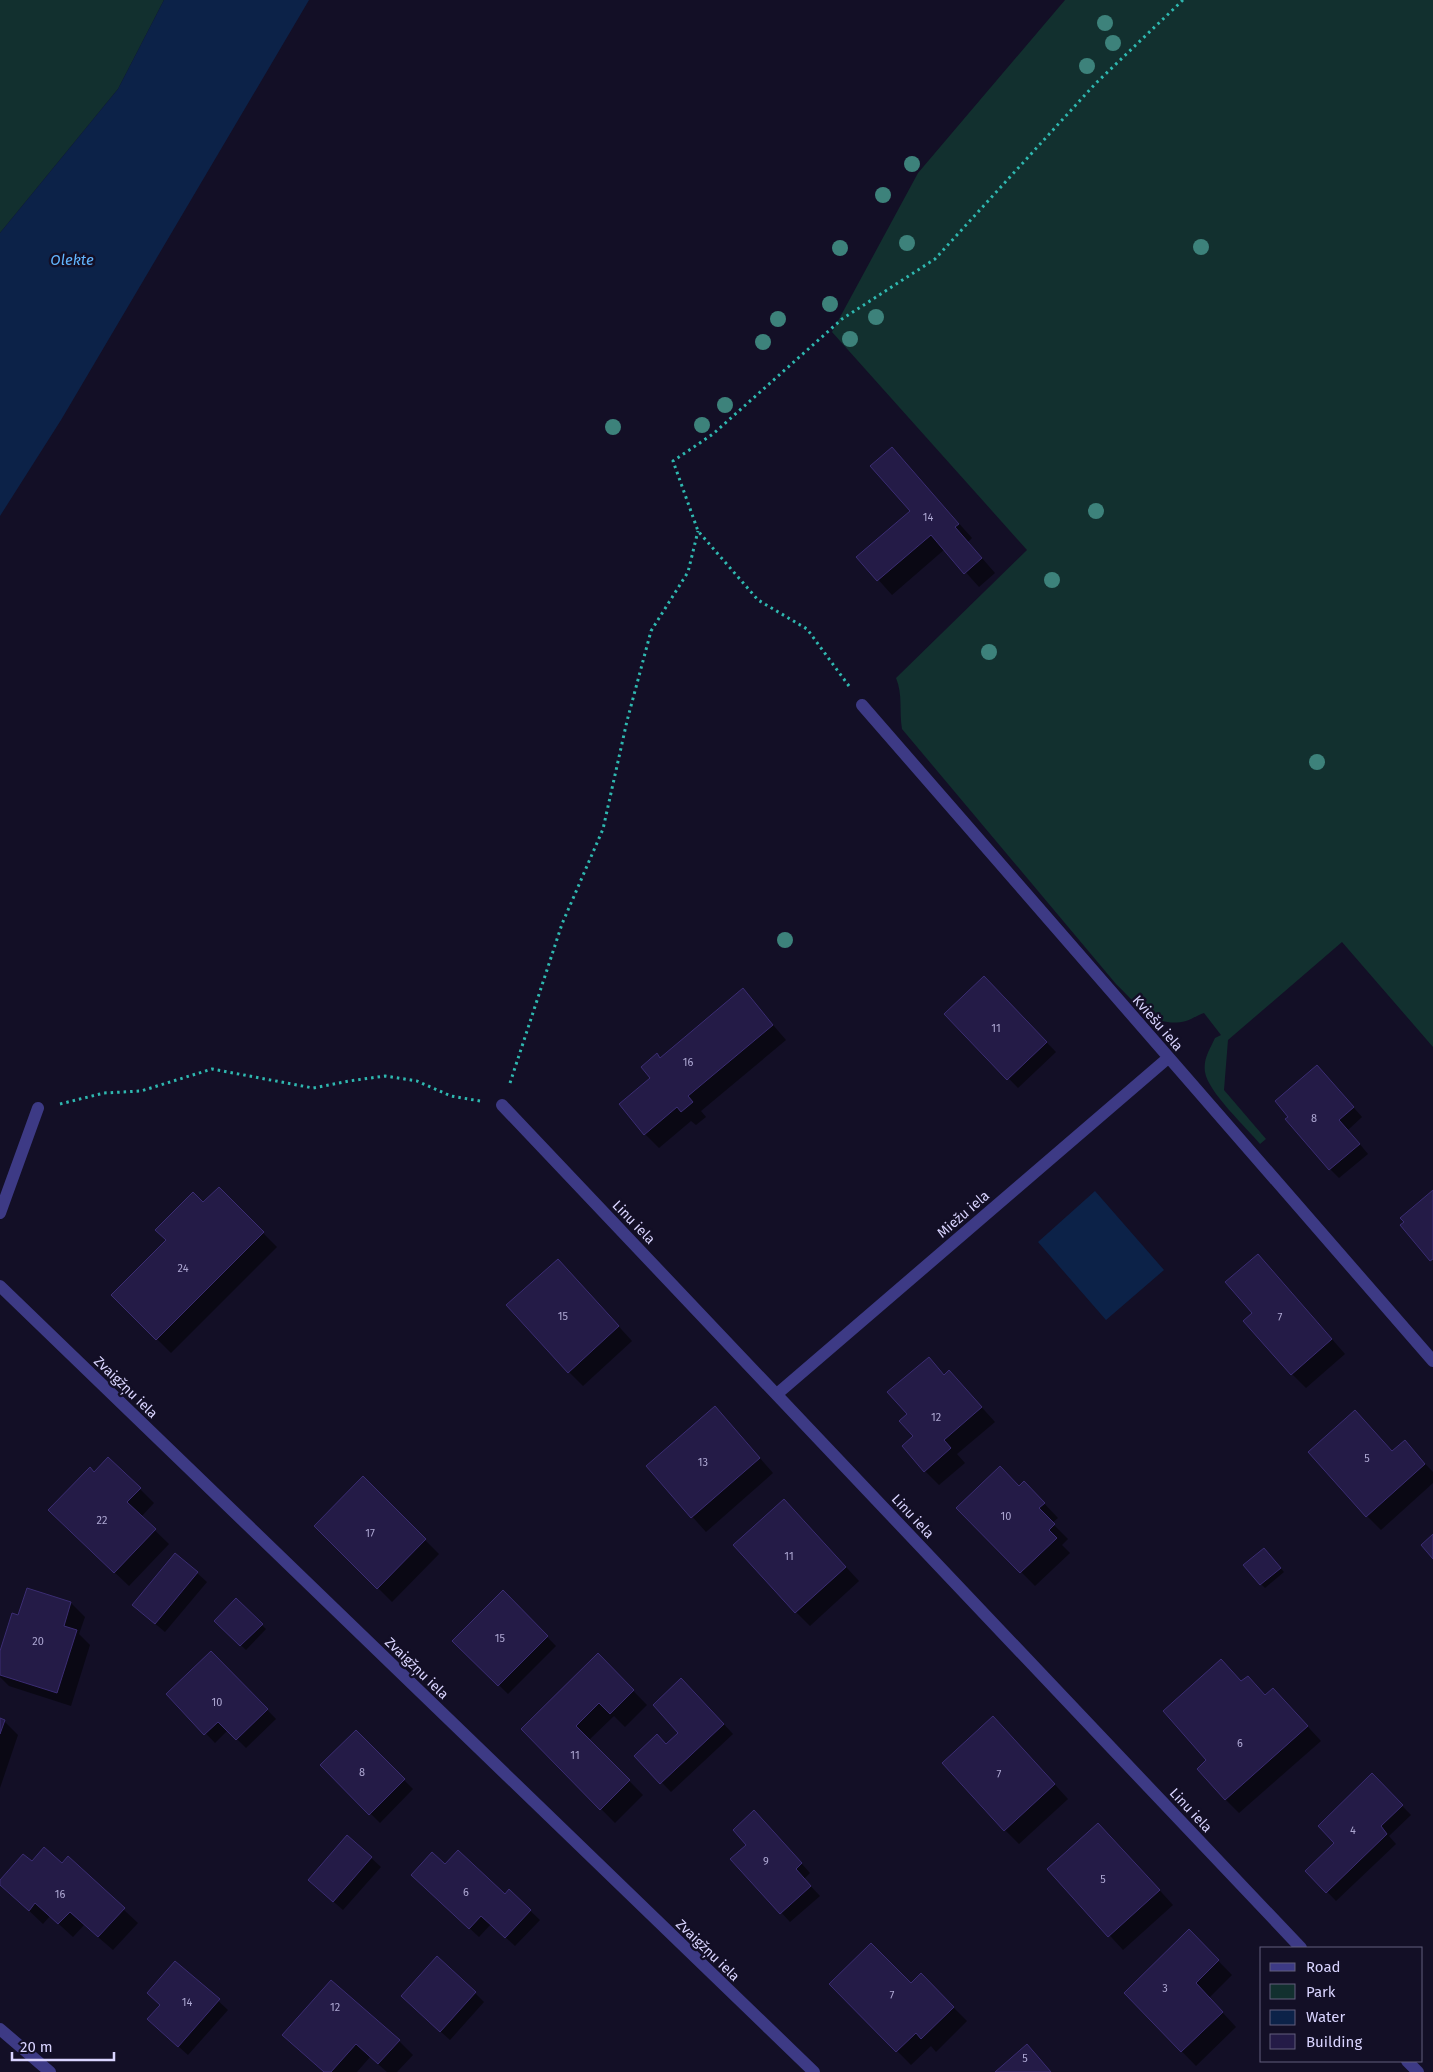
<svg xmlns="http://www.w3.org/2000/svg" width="1433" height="2072" font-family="'Fira Sans',sans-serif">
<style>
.green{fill:#12302f}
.water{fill:#0c2248}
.shadow{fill:#0007}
.building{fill:#241b47;stroke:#3b2d73}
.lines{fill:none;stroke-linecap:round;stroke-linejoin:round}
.path{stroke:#2fb8b0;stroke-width:3;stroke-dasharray:2.5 4;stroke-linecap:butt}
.street{stroke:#3d3a85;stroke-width:12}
.tree{fill:#3d827b}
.labels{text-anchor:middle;stroke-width:5;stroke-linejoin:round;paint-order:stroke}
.number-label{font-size:11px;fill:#aca6d1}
.street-label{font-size:14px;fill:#d9d4ff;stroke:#130f26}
.water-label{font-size:15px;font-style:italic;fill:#62b6ff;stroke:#130f26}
</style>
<rect width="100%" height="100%" fill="#130f26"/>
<path class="green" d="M0,0H164L118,89L0,233Z
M1065,0H1433V1047L1342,942L1228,1040L1224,1090L1266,1139L1260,1144C1246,1127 1208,1092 1205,1072C1203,1059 1210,1049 1215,1038L1221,1035L1204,1013C1198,1015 1192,1019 1186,1021C1153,1029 1137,1004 1116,984L902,729C899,711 903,695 896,678L1027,550L832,332L918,173Z"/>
<path class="water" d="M164,0H309L61,420L0,516V233L118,89Z
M1095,1191L1164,1270L1106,1320L1038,1242Z"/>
<path class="shadow" d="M892,449L972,538L968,542L995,573L979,587L945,549L892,595L858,557L911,511Z
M984,978L1056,1052L1018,1088L946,1014Z
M743,990L786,1040L701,1111L706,1117L696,1125L691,1121L659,1148L645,1134L652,1078L661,1059Z
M1326,1076L1362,1117L1348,1130L1368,1154L1339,1178L1330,1169Z
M219,1189L277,1247L171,1353L113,1295Z
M1258,1255L1345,1354L1306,1388L1292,1374L1254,1313Z
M571,1274L632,1341L583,1386L569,1372Z
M928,1359L945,1375L949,1371L995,1422L957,1454L965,1463L939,1485L925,1471L909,1414Z
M1355,1411L1393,1452L1404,1442L1433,1472V1483L1381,1530L1367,1516Z
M728,1422L773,1473L706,1532L647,1466Z
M94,1473L140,1489L154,1503L141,1517L169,1544L129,1586L64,1524Z
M363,1478L439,1554L392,1602L316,1526Z
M1020,1488L1038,1497L1058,1518L1052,1523L1068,1539L1062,1545L1070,1553L1035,1586L958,1508Z
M798,1515L859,1581L810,1626L796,1612Z
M1268,1554L1284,1572L1265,1588L1261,1584Z
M197,1573L207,1582L165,1632L133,1605Z
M503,1592L556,1646L508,1694L454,1641Z
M236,1600L266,1629L246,1650L216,1621Z
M71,1603L85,1617L79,1634L90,1645L71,1706L9,1686L0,1677V1655L19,1617Z
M211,1652L276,1719L246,1748L228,1730L215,1743L168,1694Z
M598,1655L647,1705L625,1727L614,1716L589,1740L643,1795L615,1823L522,1729Z
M1221,1660L1242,1682L1248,1677L1266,1696L1287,1704L1321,1741L1239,1813L1225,1799L1208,1760Z
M691,1689L733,1734L671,1792L636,1756L667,1745L680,1733Z
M0,1720L4,1721L18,1735L0,1788Z
M356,1732L413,1789L380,1823L322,1765Z
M1007,1732L1068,1799L1019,1844L1005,1830Z
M1372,1775L1411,1815L1389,1836L1396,1844L1336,1901L1307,1871L1336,1843Z
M763,1821L810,1873L804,1879L820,1896L790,1922L732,1859L748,1845Z
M347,1836L381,1867L343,1910L319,1889Z
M1112,1838L1173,1905L1123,1950L1049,1869Z
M68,1858L138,1923L113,1950L84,1925L73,1937L50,1916L43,1924L0,1883L32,1863L62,1865Z
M445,1866L505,1896L509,1891L540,1920L515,1946L491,1924L479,1937L422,1884Z
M1189,1931L1232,1975L1209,1998L1236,2027L1196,2066L1125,1993Z
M176,1962L228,2010L188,2055L158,2028Z
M921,1975L967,2021L936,2052L931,2046L911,2065L831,1984L911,1985Z
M475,1993L484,2002L450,2040L412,2006Z
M284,2035L399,2041L413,2055L397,2072H387L370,2057L357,2072H324Z"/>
<path class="building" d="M892,447L959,524L955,527L982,558L964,574L931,535L877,581L856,557L910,511L870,466Z
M984,976L1047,1042L1007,1080L944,1014Z
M743,988L773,1025L688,1096L693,1102L681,1112L677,1107L644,1135L619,1104L650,1078L641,1067L657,1053L660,1058Z
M1317,1065L1354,1107L1339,1120L1360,1144L1329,1170L1285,1119L1288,1117L1275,1101Z
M219,1187L264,1232L156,1340L111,1295L166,1240L155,1230L193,1192L203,1202Z
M1433,1190V1259L1430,1261L1400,1225L1404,1222L1400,1218Z
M1258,1254L1332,1339L1291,1375L1243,1321L1252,1313L1225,1282Z
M558,1259L619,1326L568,1373L506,1305Z
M929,1357L944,1375L949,1370L982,1407L944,1440L951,1448L924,1472L902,1446L913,1436L899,1421L907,1414L887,1392Z
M715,1406L760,1458L691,1518L646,1466Z
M1355,1410L1392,1451L1405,1440L1425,1464L1366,1517L1308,1452Z
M108,1457L141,1488L127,1502L156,1529L114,1573L48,1510L90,1467L94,1472Z
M1000,1466L1019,1486L1024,1481L1045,1503L1039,1508L1055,1524L1049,1530L1057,1538L1020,1573L956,1508Z
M363,1476L426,1539L377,1589L314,1526Z
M784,1499L846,1567L795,1613L733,1545Z
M1433,1534V1559L1421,1545Z
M1264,1548L1281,1568L1260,1585L1243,1565Z
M175,1553L198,1572L155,1624L132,1605Z
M27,1588L71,1602L64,1626L77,1630L57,1693L0,1675V1651L12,1613L18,1615Z
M503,1590L548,1636L498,1686L452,1641Z
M236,1598L263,1624L240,1646L214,1621Z
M211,1651L268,1709L236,1740L218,1722L204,1735L166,1694Z
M598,1653L634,1690L610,1714L599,1703L576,1726L630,1780L600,1810L521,1729Z
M1221,1659L1241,1681L1248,1676L1265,1695L1273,1688L1308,1726L1225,1800L1197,1769L1206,1760L1163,1711Z
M681,1678L724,1724L660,1784L634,1756L657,1734L666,1744L678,1733L653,1705Z
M993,1716L1055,1784L1004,1831L942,1763Z
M0,1718L5,1720L0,1734Z
M356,1730L405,1779L369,1815L320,1765Z
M1372,1773L1403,1805L1381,1826L1387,1834L1326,1893L1305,1871L1334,1843L1318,1826Z
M754,1810L802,1863L796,1869L811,1886L780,1914L730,1859L746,1845L733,1830Z
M1098,1823L1160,1890L1108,1937L1047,1869Z
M347,1835L372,1857L333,1902L308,1880Z
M44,1847L62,1863L68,1856L125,1908L98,1937L70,1912L58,1924L35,1903L29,1911L0,1885V1880L23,1854L32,1861Z
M458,1850L505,1894L509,1889L531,1910L505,1938L481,1916L469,1929L411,1875L432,1852L445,1864Z
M1189,1929L1219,1960L1196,1983L1223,2012L1181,2052L1124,1993Z
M871,1943L911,1983L921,1973L954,2007L921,2039L916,2033L896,2052L829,1984Z
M437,1956L476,1992L440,2032L401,1996Z
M175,1961L220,1999L178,2047L147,2019L160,2005L147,1993Z
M331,1980L400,2040L378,2064L356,2044L331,2072H324L282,2035Z
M1027,2044L1051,2072H995Z"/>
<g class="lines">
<path class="path" d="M849,686L807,629L758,600L698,531L673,461L713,434L842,319L935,259L1095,84L1183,0
M510,1083L562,924L603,829L627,721L651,631L688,572L698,531
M60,1104L104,1093L141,1091L212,1069L313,1088L349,1081L385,1076L417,1081L451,1096L480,1101"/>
<path class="street" d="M862,705L1433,1361
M502,1105L1301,1948
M0,1213L38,1108
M0,1286L814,2072
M777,1394L1168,1058
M0,2029L50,2072
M1407,2061L1418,2072"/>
</g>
<g class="tree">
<circle cx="1105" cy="23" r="8"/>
<circle cx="1113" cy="43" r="8"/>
<circle cx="1087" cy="66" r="8"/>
<circle cx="912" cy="164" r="8"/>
<circle cx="883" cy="195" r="8"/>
<circle cx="907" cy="243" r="8"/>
<circle cx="1201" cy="247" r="8"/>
<circle cx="840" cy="248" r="8"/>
<circle cx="830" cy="304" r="8"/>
<circle cx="876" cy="317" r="8"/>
<circle cx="778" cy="319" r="8"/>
<circle cx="850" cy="339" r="8"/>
<circle cx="763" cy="342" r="8"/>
<circle cx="725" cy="405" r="8"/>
<circle cx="702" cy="425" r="8"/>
<circle cx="613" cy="427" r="8"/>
<circle cx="1096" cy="511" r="8"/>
<circle cx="1052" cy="580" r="8"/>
<circle cx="989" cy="652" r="8"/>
<circle cx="1317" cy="762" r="8"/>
<circle cx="785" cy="940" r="8"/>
</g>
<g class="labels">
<g class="number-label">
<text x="928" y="521">14</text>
<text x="996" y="1032">11</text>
<text x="688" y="1066">16</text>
<text x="1314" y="1122">8</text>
<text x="183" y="1272">24</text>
<text x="563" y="1320">15</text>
<text x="1280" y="1321">7</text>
<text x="936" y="1421">12</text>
<text x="1367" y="1462">5</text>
<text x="703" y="1466">13</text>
<text x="1006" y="1520">10</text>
<text x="102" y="1524">22</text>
<text x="370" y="1537">17</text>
<text x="789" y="1560">11</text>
<text x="500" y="1642">15</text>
<text x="38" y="1645">20</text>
<text x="217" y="1706">10</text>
<text x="1240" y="1747">6</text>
<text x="575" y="1759">11</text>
<text x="362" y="1776">8</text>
<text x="999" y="1778">7</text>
<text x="1353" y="1834">4</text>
<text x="766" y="1865">9</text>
<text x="1103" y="1883">5</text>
<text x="466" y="1896">6</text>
<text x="60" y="1898">16</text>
<text x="1165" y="1992">3</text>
<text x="892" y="1999">7</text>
<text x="187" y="2006">14</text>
<text x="335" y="2011">12</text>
<text x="1025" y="2062">5</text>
</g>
<g class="street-label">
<text transform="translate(1158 1023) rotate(49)" y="5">Kviešu iela</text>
<text transform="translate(963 1214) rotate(-41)" y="5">Miežu iela</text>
<text transform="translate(634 1222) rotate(46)" y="5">Linu iela</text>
<text transform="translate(126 1387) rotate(44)" y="5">Zvaigžņu iela</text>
<text transform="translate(913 1516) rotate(47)" y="5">Linu iela</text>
<text transform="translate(417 1668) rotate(44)" y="5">Zvaigžņu iela</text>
<text transform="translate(1191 1810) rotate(47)" y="5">Linu iela</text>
<text transform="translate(708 1950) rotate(44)" y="5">Zvaigžņu iela</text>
</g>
<g class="water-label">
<text x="72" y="265">Olekte</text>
</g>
</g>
<rect x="1260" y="1947" width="162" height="115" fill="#130f26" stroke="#625e7d"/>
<rect x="1270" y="1963" width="25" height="8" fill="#3d3a85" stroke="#625e7d"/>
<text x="1306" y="1972" font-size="15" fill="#d9d4ff">Road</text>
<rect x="1270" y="1984" width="25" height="15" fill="#12302f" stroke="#625e7d"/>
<text x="1306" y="1997" font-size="15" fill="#d9d4ff">Park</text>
<rect x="1270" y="2010" width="25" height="15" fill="#0c2248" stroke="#625e7d"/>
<text x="1306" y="2022" font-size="15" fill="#d9d4ff">Water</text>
<rect x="1270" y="2034" width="25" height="15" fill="#241b47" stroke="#625e7d"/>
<text x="1306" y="2047" font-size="15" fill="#d9d4ff">Building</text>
<path d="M12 2052v8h102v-8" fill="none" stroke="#d9d4ff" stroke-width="2.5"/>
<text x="20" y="2052" font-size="15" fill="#d9d4ff" stroke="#130f26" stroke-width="4" paint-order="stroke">20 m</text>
</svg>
